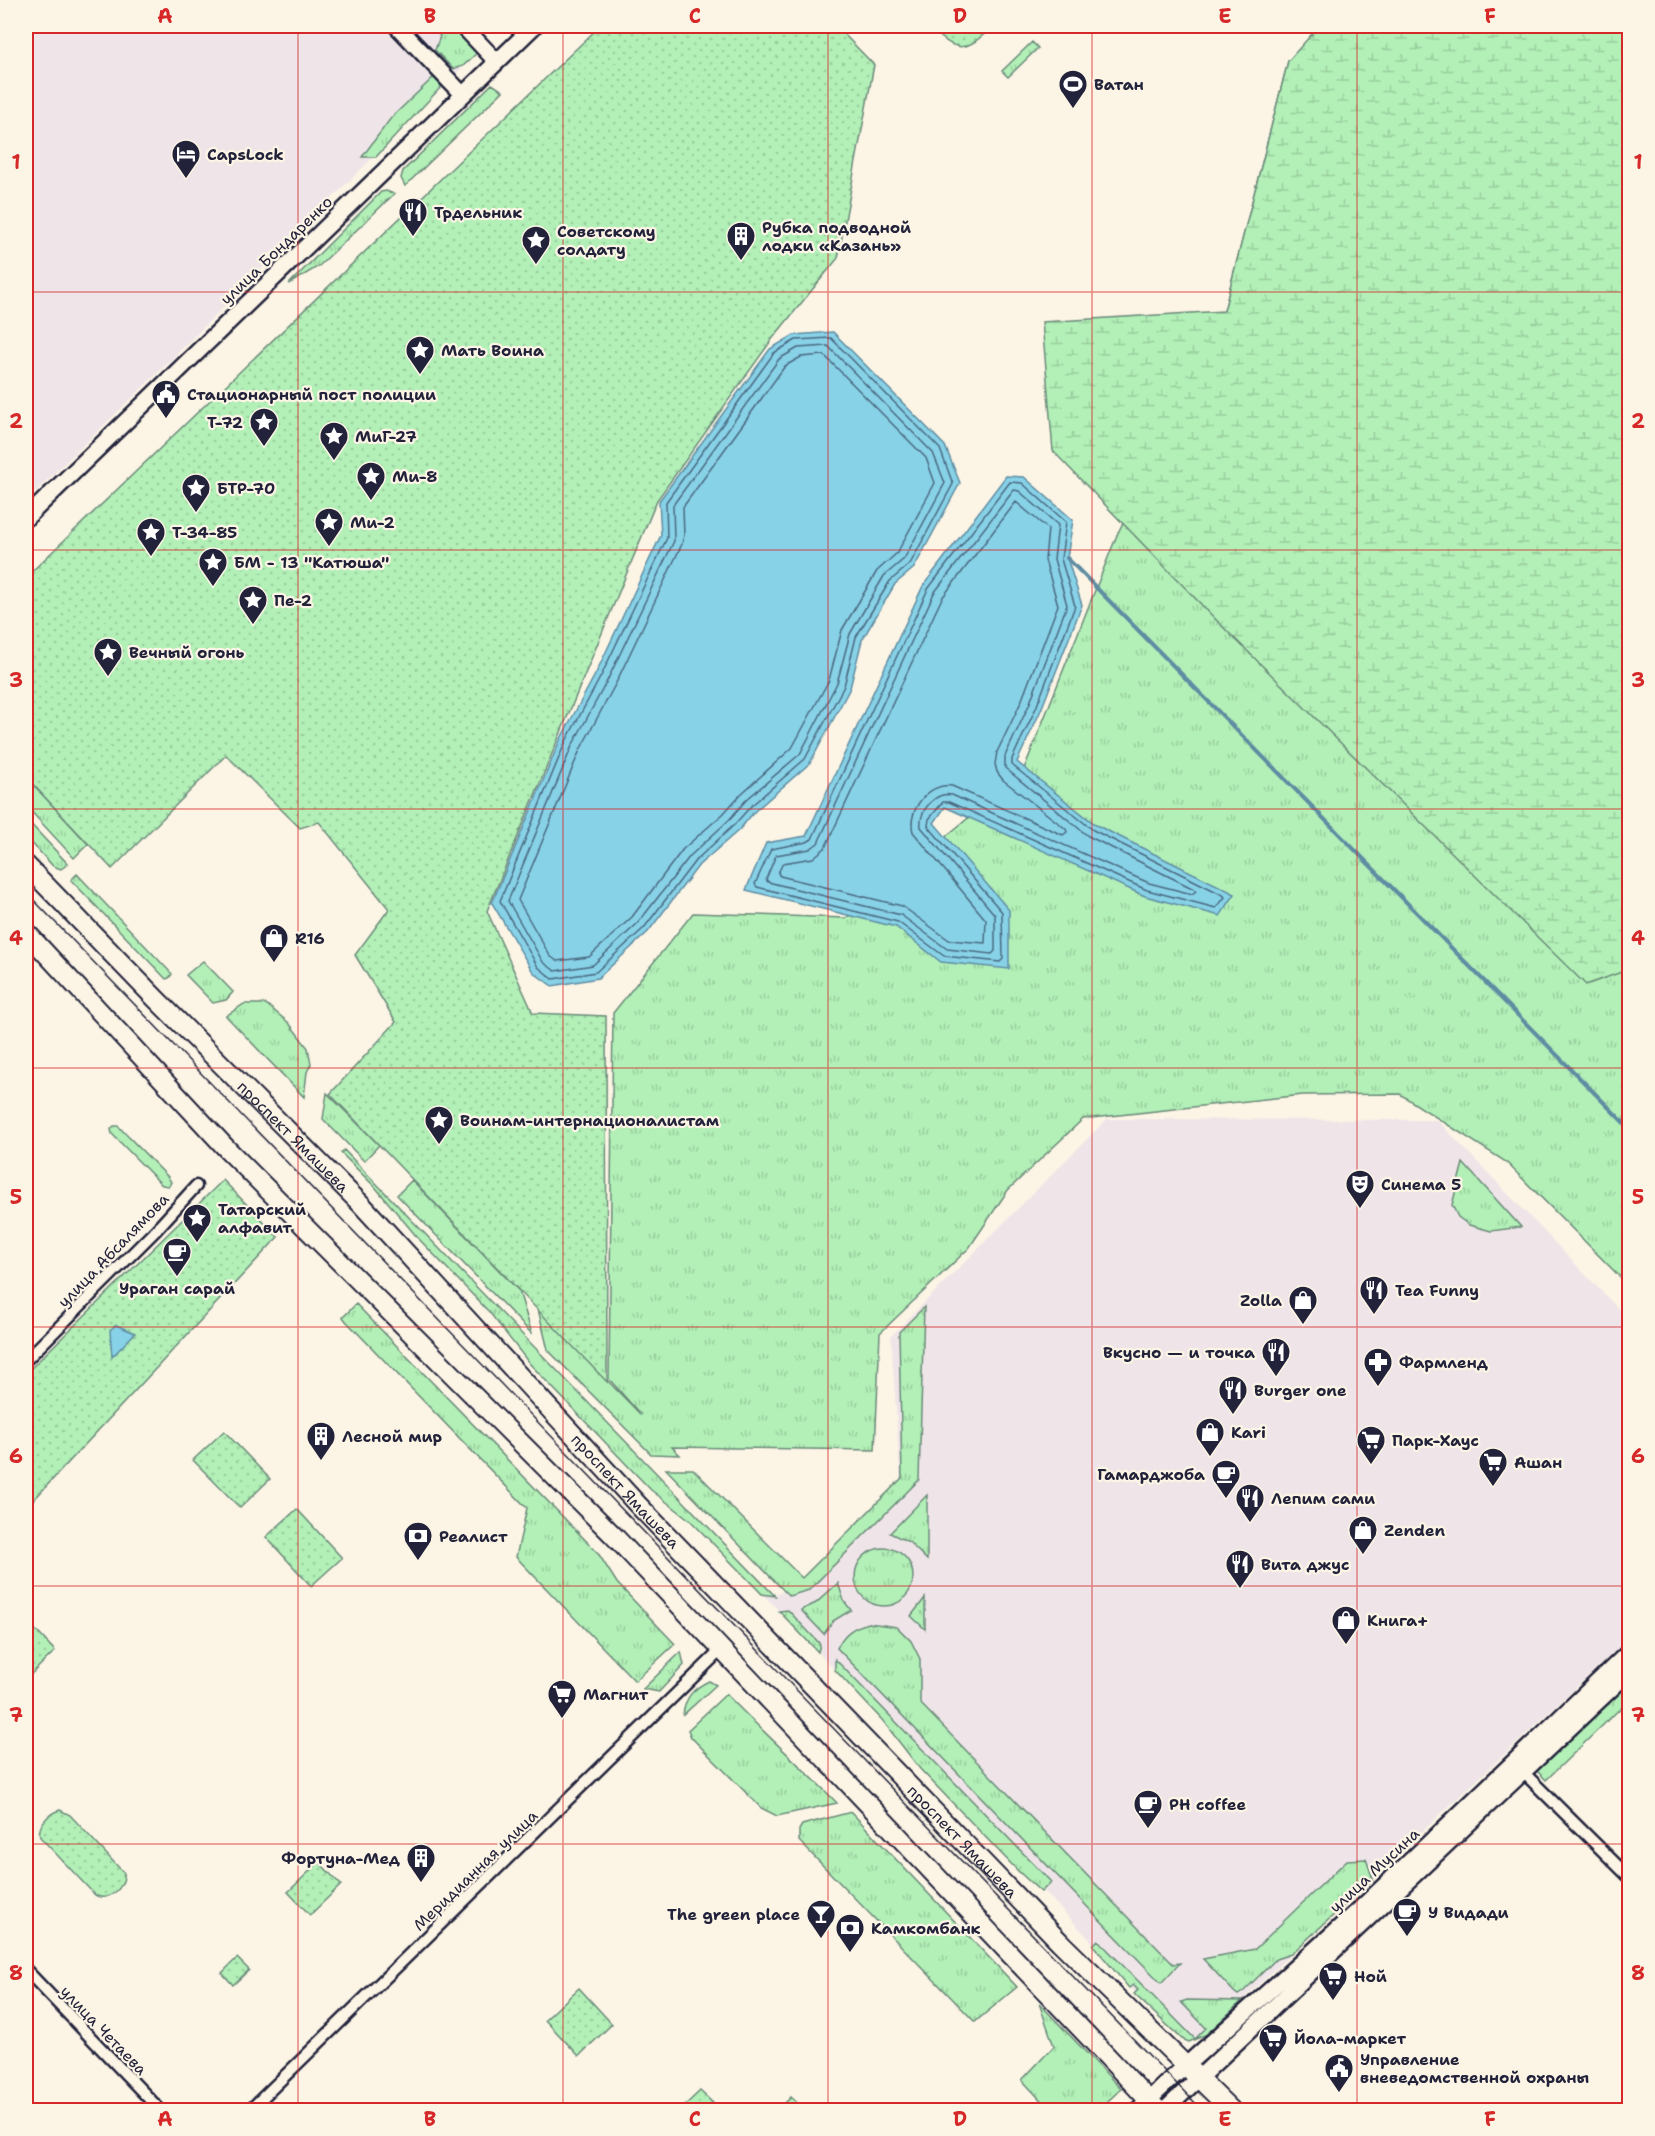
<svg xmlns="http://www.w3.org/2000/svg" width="1655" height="2136" font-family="'Shantell Sans',sans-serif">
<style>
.built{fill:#efe5e8}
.grass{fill:url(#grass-tufts);stroke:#6a8979;stroke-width:1.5}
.wetland{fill:url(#wetland-marsh);stroke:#6a8979;stroke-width:1.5}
.park{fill:url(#park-dots);stroke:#6a8979;stroke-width:1.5}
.water{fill:#87d2e7;stroke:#5f8ca2;stroke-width:1.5}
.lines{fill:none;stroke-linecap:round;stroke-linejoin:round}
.shore{stroke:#4a6880;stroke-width:1.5}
.stream{stroke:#5f8ca2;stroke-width:4}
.street-casing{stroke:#22223b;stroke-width:15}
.secondary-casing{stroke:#22223b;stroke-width:20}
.primary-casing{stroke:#22223b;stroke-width:22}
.street{stroke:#fcf5e5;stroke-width:10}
.secondary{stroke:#fcf5e5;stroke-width:15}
.primary{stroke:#fcf5e5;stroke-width:18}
.tram{stroke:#22223b;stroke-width:1.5}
.grid{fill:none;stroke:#d62828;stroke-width:1.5;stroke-opacity:0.55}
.labels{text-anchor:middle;stroke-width:4.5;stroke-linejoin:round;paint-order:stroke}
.poi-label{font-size:16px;font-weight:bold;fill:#22223b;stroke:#fcf5e5;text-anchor:start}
.street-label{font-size:16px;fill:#22223b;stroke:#fcf5e5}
.neatline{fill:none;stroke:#d62828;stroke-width:2}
.grid-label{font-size:20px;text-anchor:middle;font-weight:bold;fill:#d62828}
</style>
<defs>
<pattern id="grass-tufts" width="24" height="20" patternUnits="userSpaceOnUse" patternTransform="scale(1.5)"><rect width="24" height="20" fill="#b2f0b7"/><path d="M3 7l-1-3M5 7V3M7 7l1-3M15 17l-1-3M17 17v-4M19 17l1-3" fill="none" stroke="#99ce9e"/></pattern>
<pattern id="wetland-marsh" width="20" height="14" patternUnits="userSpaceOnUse" patternTransform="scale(1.5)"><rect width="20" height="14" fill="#b2f0b7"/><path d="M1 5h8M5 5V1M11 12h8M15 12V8" fill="none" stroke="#99ce9e"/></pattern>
<pattern id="park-dots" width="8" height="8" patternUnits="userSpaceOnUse" patternTransform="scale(1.5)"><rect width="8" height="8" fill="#b2f0b7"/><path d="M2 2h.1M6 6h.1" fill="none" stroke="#99ce9e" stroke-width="1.8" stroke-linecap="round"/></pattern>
</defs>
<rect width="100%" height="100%" fill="#fcf5e5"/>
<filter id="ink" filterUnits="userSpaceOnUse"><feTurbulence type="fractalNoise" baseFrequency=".0167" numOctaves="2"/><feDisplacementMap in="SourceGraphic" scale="12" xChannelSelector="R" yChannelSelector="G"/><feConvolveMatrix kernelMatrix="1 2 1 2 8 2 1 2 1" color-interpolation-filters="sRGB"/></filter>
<g filter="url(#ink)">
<path class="built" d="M26,26H460L478,52L170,361L26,501Z
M1107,1119L1437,1120L1629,1320V1638L1207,2033L1189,2041L1128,1986L1095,1945L762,1593L773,1595L805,1583L901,1488L891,1336Z"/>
<path class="grass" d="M430,26H460L478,52L463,66L453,69L435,50L440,36Z
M1629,26V1286L1506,1162L1400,1094L1303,1095L1083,1119L1008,1190L969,1248L880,1333L875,1450L672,1447L680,1455L651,1454L548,1350L538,1309L641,1415L609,1379L613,1013L693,913L846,918L1022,774L1117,535L1224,311L1288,61Z
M1032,42L1038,48L1008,77L1002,71Z
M438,73L442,80L441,87L376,157H362L391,118Z
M492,84L503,91L405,186L401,178L403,171Z
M386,191L394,194L319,266L289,284L381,192Z
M26,777L88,844L74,858L26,806Z
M26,819L68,864L61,869L53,866L26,837Z
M77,874L172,974L169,978L166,979L71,880Z
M203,961L233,992L226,1000L213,1003L186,975Z
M244,1004H266L289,1023L308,1048L311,1064L307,1072L304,1097L226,1016Z
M327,1093L379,1145L364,1161L323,1119Z
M114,1126H118L168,1177L171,1182L169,1186L162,1185L112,1134L111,1129Z
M344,1150L775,1596L762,1594L690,1520L651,1490L529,1363L490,1313L417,1237L376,1188L341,1153Z
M1463,1163L1521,1227L1491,1231L1469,1225L1458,1217L1452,1205Z
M412,1180L519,1291L532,1334L397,1195Z
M356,1304L598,1553L617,1583L675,1644L635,1681L516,1557L527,1508L346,1321L343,1317Z
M924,1307L919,1480L809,1590L789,1596L666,1469H693L802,1578L902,1478L899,1332Z
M927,1495V1560L909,1542L890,1533Z
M855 1577a29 29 0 1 1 58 0a29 29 0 1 1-58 0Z
M838,1583L844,1601L851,1610L833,1621L824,1634L801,1610L816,1603Z
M925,1598V1629L911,1616Z
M788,1610L820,1644L818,1652L779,1611Z
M869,1623L897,1627L911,1641L920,1659V1703L1173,1964L1180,1963L1161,1983L837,1648C844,1633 853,1627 869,1623Z
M681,1652L684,1665L659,1692L643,1689Z
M835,1659L1051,1882L1041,1892L1018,1871L920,1769L883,1721L835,1670Z
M709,1681L716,1685L683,1715C685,1698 692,1689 709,1681Z
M1629,1683V1700L1546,1780L1537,1771Z
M726,1694C762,1731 800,1765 837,1803L777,1816L761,1808L691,1737L688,1730Z
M851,1812L1017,1987L975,2022L799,1841V1830L802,1825Z
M1366,1859L1373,1879L1291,1954L1276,1959L1244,1991L1238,1995L1234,1992L1203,1959L1255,1949L1347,1860Z
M1098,1940L1195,2039L1206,2028L1181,2002L1187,2000L1242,2001L1207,2034L1189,2042L1182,2039L1134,1994L1138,1990L1133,1985L1129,1988L1093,1945Z
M1039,2003L1121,2089L1098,2110H1050L1022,2080L1054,2046Z"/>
<path class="wetland" d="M1319,26H1629L1630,969L1586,985L1223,627L1053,451L1042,322L1224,311L1288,61Z"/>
<path class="park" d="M600,26H836L874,65L838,258L773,338L657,500L487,911L533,1013L606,1016L607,1382L330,1094L396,1022L355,955L389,909L319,822L300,828L226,755L112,869L26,777V577Z
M929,26H993C965,53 957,54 929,26Z
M223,1180L278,1237L26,1508V1373Z
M224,1431L270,1479L240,1508L193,1460Z
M297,1509L342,1558L311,1586L266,1537Z
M28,1622L55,1651L26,1679V1624Z
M60,1810L70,1815L124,1873C126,1887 108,1903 95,1895L40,1837C37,1825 49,1813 60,1810Z
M319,1862L341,1885L310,1915L288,1892Z
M237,1958L249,1970L233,1985L222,1973Z
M579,1988L612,2024L579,2056L545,2020Z
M700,2091L714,2104L713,2109L680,2110Z
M791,2097L805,2110H789L783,2105Z"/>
<path class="water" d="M833,332L945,446L960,483L914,568L895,584L862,640L850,688L810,763L755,811L739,830L699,865L648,932L598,978L552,986L533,972L492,903L560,740L596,673L661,535L659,501L770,349L794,335Z
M1006,476L1024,477L1073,520L1067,558L1082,605L1041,710L1017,762L1096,825L1235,894L1220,916L1145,896L945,807L934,823L1009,910V969L941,962L896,927L746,890L766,843L806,836L923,586Z
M116,1325L135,1333L112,1357L110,1330Z"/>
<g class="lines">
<path class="shore" d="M831,338L940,449L953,484L910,564L890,581L856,637L844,686L805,759L751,806L734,825L695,861L644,928L596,972L553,979L538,967L500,901L565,743L601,676L667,538L666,502L774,353L796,340Z
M828,346L933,453L945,483L904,559L884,576L850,634L837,683L800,754L746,800L729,820L690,856L638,923L593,965L555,971L543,962L508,901L572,746L608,679L674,541L673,505L779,359L798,348Z
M824,355L926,458L935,483L897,553L877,571L842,630L829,680L792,748L741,794L723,814L683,849L632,917L589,957L557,961L550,956L518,900L580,750L616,683L682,544L684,535L683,507L785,366L801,357Z
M1010,482L1022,483L1066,522L1061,559L1075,606L1036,708L1012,759V765L1093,830L1223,895L1225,897L1216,908L1147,890L949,802H943L929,819L928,826L1002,912L1003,959L1000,962L944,956L898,922L757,887L755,884L771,849L807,842L812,839L928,589Z
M1014,490L1019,491L1058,525L1054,559L1067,605L1029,705L1005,756V768L1088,836L1194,889L1196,891L1192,894L1149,883L952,795C935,791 919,811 921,827L995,915V951L992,954L947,949L901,915L768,882L766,879L776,855L810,849L818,843L934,593Z
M1016,502L1048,529L1045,560L1058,605L1021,702L997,752L995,764L997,772L1003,780L1066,829L1067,832L1063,835L952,786C929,782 907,810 913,832L986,920L985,943L949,940L902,906L780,876L778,873L783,863L813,858L825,848L942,598Z"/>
<path class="stream" d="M1067,558L1630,1129"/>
<g class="street-casing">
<path id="street" d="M26,1360L156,1230L196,1186
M1519,1768L1630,1878
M26,1970L160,2110
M250,2110L721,1650"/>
</g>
<g class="secondary-casing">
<path id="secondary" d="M397,26L462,94
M463,26L496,61
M26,518L534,26
M1138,2110L1172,2078L1359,1910L1630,1651
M1165,2110L1630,1671"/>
</g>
<g class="primary-casing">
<g id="primary">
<path id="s1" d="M26,865L156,999L361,1204L639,1506L1060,1942L1231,2110"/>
<path d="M26,932L227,1149L613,1535L1158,2110"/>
</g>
</g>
<use href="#street" class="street"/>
<use href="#secondary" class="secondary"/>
<use href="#primary" class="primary"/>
<path class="tram" d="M26,892L1202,2110"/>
</g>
</g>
<path class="grid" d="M298,26V2110M563,26V2110M828,26V2110M1092,26V2110M1357,26V2110M26,292H1630M26,550H1630M26,809H1630M26,1068H1630M26,1327H1630M26,1586H1630M26,1844H1630"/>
<defs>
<g id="stadium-pin" transform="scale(1.5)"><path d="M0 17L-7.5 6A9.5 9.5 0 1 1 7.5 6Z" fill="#22223b" stroke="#fcf5e5"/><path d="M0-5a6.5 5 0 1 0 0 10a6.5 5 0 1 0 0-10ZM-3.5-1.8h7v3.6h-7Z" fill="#fff"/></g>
<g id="hotel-pin" transform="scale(1.5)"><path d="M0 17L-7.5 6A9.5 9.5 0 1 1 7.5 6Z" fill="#22223b" stroke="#fcf5e5"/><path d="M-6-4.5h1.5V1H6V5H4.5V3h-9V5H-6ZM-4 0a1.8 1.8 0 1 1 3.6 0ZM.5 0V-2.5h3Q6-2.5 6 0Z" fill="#fff"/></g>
<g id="restaurant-pin" transform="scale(1.5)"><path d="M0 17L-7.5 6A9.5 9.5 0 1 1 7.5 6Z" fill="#22223b" stroke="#fcf5e5"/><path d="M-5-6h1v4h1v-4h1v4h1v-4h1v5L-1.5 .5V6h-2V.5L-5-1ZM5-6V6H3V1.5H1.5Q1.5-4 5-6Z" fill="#fff"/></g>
<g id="building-pin" transform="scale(1.5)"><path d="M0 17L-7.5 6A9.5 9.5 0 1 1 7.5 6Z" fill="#22223b" stroke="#fcf5e5"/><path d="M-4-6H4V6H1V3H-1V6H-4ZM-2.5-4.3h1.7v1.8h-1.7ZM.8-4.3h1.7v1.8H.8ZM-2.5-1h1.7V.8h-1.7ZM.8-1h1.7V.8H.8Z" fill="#fff"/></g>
<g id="sight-pin" transform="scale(1.5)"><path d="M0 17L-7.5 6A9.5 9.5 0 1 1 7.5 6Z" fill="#22223b" stroke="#fcf5e5"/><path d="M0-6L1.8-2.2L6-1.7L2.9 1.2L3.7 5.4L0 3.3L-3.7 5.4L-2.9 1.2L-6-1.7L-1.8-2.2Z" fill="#fff"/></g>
<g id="civic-pin" transform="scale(1.5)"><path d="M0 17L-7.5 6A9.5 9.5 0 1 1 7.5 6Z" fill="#22223b" stroke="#fcf5e5"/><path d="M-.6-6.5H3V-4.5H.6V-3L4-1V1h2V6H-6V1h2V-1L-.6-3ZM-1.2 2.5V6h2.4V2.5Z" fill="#fff"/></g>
<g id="shop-pin" transform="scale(1.5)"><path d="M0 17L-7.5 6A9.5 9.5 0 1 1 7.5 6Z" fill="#22223b" stroke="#fcf5e5"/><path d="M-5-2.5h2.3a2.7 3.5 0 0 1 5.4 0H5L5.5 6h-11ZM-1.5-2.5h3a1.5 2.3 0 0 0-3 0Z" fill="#fff"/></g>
<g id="theatre-pin" transform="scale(1.5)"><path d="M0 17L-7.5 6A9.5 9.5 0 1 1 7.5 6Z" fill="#22223b" stroke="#fcf5e5"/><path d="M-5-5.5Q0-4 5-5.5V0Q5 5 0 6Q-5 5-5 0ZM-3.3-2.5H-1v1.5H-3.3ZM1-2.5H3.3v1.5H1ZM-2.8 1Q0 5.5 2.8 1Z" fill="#fff"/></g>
<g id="cafe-pin" transform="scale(1.5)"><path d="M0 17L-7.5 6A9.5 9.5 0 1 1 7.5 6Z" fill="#22223b" stroke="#fcf5e5"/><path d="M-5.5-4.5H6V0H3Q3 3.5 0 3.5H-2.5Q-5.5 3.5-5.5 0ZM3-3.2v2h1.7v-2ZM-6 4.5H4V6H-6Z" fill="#fff"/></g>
<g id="pharmacy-pin" transform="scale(1.5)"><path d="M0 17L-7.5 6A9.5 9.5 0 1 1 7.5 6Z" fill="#22223b" stroke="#fcf5e5"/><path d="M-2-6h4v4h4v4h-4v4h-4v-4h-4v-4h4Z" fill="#fff"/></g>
<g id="supermarket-pin" transform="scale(1.5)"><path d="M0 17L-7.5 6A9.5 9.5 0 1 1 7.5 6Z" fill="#22223b" stroke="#fcf5e5"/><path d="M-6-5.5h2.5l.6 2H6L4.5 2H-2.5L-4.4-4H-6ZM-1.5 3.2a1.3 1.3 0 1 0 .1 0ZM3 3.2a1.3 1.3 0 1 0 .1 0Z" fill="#fff"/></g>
<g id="bank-pin" transform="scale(1.5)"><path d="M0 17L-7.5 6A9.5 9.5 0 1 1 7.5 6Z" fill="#22223b" stroke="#fcf5e5"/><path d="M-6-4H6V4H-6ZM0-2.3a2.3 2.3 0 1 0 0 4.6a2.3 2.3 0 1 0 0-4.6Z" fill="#fff"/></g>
<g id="bar-pin" transform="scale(1.5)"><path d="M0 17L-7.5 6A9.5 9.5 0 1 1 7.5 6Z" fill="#22223b" stroke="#fcf5e5"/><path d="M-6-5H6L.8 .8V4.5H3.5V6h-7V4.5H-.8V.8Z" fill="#fff"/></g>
</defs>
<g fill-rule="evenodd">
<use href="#stadium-pin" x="1073" y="84"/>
<use href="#hotel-pin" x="186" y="154"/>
<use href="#restaurant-pin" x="413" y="212"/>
<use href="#building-pin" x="741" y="236"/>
<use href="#sight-pin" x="536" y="240"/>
<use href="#sight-pin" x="420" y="350"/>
<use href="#civic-pin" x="166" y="394"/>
<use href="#sight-pin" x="264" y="422"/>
<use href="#sight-pin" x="334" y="436"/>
<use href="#sight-pin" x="371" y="476"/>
<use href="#sight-pin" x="196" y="488"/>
<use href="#sight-pin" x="329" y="522"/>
<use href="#sight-pin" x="151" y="532"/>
<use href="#sight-pin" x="213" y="562"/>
<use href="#sight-pin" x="253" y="600"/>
<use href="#sight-pin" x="108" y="652"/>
<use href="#shop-pin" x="274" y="938"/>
<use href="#sight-pin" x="439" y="1120"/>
<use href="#theatre-pin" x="1360" y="1184"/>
<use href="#sight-pin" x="197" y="1218"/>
<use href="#cafe-pin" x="177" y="1252"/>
<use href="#restaurant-pin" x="1374" y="1290"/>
<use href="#shop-pin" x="1303" y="1300"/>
<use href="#restaurant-pin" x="1276" y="1352"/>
<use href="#pharmacy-pin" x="1378" y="1362"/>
<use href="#restaurant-pin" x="1233" y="1390"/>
<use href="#shop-pin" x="1210" y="1432"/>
<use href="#building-pin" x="321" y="1436"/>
<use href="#supermarket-pin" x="1371" y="1440"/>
<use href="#supermarket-pin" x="1493" y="1462"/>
<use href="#cafe-pin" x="1226" y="1474"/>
<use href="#restaurant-pin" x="1250" y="1498"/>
<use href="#shop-pin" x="1363" y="1530"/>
<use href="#bank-pin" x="418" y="1536"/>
<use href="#restaurant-pin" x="1240" y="1564"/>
<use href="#shop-pin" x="1346" y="1620"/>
<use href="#supermarket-pin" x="562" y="1694"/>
<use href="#cafe-pin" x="1148" y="1804"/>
<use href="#building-pin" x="421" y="1858"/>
<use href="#cafe-pin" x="1407" y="1912"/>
<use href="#bar-pin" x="821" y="1914"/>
<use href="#bank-pin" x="850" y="1928"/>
<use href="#supermarket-pin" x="1333" y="1976"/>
<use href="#supermarket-pin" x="1273" y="2038"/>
<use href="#civic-pin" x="1339" y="2068"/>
</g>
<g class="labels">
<g class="poi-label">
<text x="1094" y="90">Ватан</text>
<text x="207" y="160">CapsLock</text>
<text x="434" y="218">Трдельник</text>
<text x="762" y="233">Рубка подводной<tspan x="762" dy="18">лодки «Казань»</tspan></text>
<text x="557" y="237">Советскому<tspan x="557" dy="18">солдату</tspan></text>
<text x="441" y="356">Мать Воина</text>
<text x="187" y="400">Стационарный пост полиции</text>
<text x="243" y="428" text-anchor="end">Т-72</text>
<text x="355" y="442">МиГ-27</text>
<text x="392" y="482">Ми-8</text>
<text x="217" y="494">БТР-70</text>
<text x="350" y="528">Ми-2</text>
<text x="172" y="538">Т-34-85</text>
<text x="234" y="568">БМ - 13 "Катюша"</text>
<text x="274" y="606">Пе-2</text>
<text x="129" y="658">Вечный огонь</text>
<text x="295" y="944">R16</text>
<text x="460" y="1126">Воинам-интернационалистам</text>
<text x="1381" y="1190">Синема 5</text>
<text x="218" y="1215">Татарский<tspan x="218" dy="18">алфавит</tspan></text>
<text x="177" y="1294" text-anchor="middle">Ураган сарай</text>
<text x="1395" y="1296">Tea Funny</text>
<text x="1282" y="1306" text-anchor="end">Zolla</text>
<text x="1255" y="1358" text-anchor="end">Вкусно — и точка</text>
<text x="1399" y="1368">Фармленд</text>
<text x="1254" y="1396">Burger one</text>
<text x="1231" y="1438">Kari</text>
<text x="342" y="1442">Лесной мир</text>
<text x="1392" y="1446">Парк-Хаус</text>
<text x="1514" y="1468">Ашан</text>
<text x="1205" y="1480" text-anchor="end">Гамарджоба</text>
<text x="1271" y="1504">Лепим сами</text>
<text x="1384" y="1536">Zenden</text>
<text x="439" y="1542">Реалист</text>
<text x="1261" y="1570">Вита джус</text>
<text x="1367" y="1626">Книга+</text>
<text x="583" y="1700">Магнит</text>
<text x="1169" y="1810">PH coffee</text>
<text x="400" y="1864" text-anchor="end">Фортуна-Мед</text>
<text x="1428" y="1918">У Видади</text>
<text x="800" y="1920" text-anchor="end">The green place</text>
<text x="871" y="1934">Камкомбанк</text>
<text x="1354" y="1982">Ной</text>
<text x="1294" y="2044">Йола-маркет</text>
<text x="1360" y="2065">Управление<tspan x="1360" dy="18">вневедомственной охраны</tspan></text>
</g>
<g class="street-label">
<text transform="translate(276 250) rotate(-44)" y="6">улица Бондаренко</text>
<text dy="6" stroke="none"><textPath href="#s1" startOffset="381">проспект Ямашева</textPath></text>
<text transform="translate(113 1250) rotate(-46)" y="6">улица Абсалямова</text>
<text dy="6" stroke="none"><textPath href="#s1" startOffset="867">проспект Ямашева</textPath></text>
<text dy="6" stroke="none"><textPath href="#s1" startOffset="1353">проспект Ямашева</textPath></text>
<text transform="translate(475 1870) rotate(-44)" y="6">Меридианная улица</text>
<text transform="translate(1374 1870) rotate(-43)" y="6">улица Мусина</text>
<text transform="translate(104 2030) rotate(46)" y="6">улица Четаева</text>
</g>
</g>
<rect width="1655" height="2136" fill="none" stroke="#fcf5e5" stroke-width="66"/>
<rect x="33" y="33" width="1589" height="2070" class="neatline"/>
<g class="grid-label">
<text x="165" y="23">A</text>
<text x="430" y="23">B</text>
<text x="695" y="23">C</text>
<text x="960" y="23">D</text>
<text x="1225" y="23">E</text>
<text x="1490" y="23">F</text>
<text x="16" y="169">1</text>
<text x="1638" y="169">1</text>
<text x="16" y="428">2</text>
<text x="1638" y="428">2</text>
<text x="16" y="687">3</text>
<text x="1638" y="687">3</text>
<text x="16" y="945">4</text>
<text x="1638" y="945">4</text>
<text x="16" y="1204">5</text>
<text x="1638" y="1204">5</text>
<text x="16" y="1463">6</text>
<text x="1638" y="1463">6</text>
<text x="16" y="1722">7</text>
<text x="1638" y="1722">7</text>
<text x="16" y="1980">8</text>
<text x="1638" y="1980">8</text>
<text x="165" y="2126">A</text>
<text x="430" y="2126">B</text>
<text x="695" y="2126">C</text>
<text x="960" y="2126">D</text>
<text x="1225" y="2126">E</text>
<text x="1490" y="2126">F</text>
</g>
</svg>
